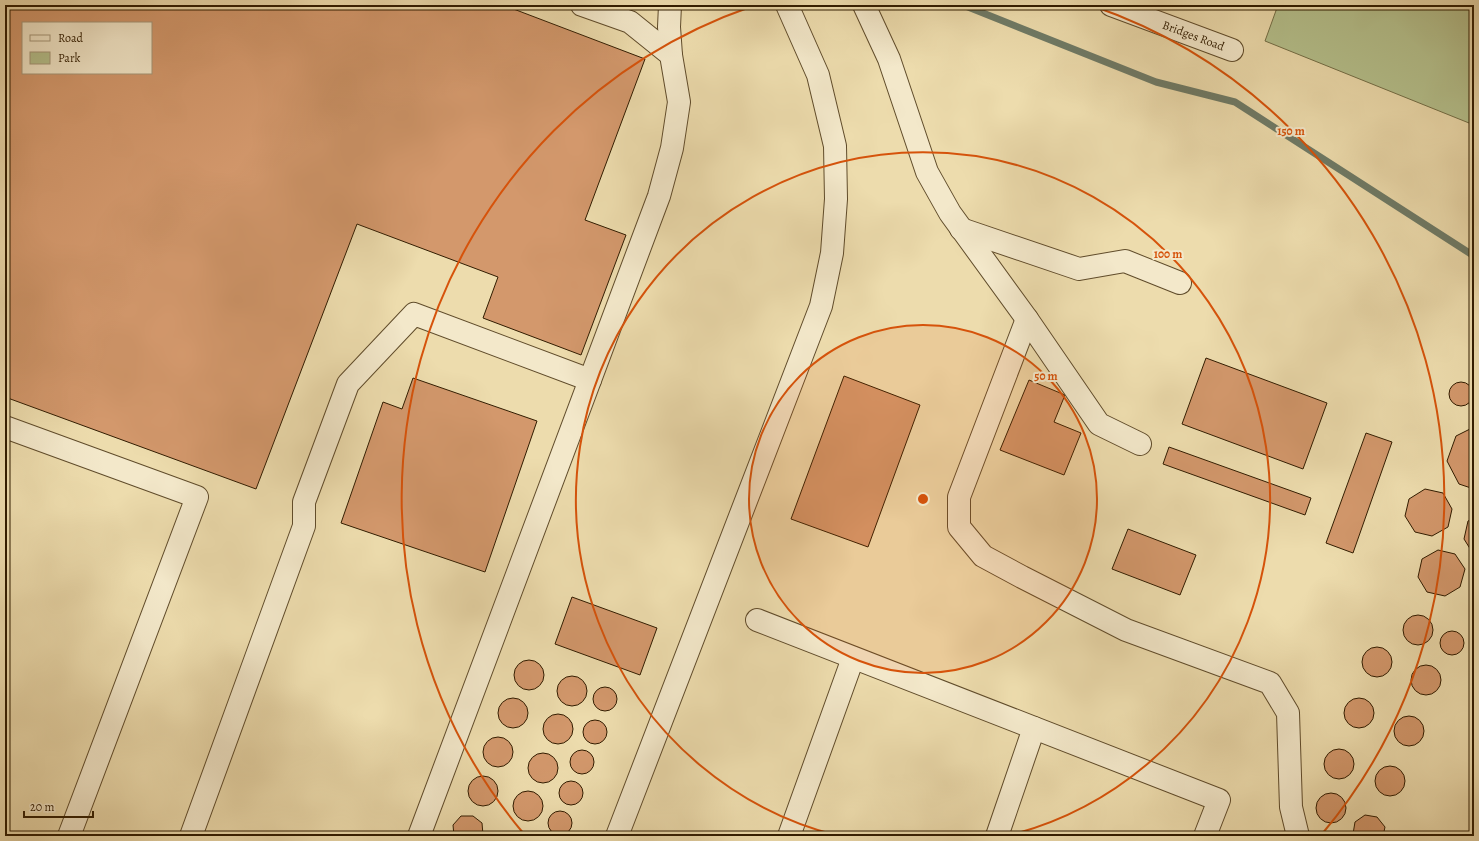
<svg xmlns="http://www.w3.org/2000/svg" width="1479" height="841" font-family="Alegreya,serif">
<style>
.green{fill:#b5c18d;stroke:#736e46}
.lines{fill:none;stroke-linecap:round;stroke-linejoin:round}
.stream{stroke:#6f7b67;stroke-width:7}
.building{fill:#d3986c;stroke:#311c00;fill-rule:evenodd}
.minor-casing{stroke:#604c2b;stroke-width:24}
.minor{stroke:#f3e8ca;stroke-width:22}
.ring{fill:none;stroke:#d6530b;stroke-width:2}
.labels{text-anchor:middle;stroke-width:4;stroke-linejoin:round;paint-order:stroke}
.street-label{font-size:12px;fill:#311c00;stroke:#f3e8ca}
.centre{fill:#d6530b;stroke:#f3e8ca;stroke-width:2}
.ring-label{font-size:12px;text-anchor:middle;font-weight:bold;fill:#d6530b;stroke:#f3e8ca;stroke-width:4;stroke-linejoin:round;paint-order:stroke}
</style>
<rect width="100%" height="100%" fill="#eddcad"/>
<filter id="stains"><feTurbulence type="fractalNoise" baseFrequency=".005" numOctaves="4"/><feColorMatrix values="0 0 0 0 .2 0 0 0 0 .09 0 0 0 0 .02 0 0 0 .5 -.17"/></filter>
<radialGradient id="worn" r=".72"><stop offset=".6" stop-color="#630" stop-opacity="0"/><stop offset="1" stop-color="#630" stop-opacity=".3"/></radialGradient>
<path class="green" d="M1278,5H1474V125L1265,41Z"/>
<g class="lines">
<path class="stream" d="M963,5L1156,82L1235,102L1474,256"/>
</g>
<path class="building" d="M5,5H503L645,59L585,220L626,235L581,355L483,318L498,277L357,224L256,489L5,397ZM23,23H151V73H23Z
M1206,358L1327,403L1303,469L1182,424Z
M844,376L920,405L868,547L791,519Z
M413,378L537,421L485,572L341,523L383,402L402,409Z
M1029,380L1065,395L1054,422L1081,433L1064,475L1000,450Z
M1449 394a12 12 0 1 1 24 0a12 12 0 1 1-24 0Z
M1474,427V489L1459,484L1447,461L1456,436Z
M1366,433L1392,442L1353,553L1326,543Z
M1169,447L1311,498L1305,515L1163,464Z
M1425,489L1443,493L1452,509L1448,527L1432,536L1415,532L1405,516L1409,499Z
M1474,518V555L1464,539L1468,521Z
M1128,529L1196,555L1180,595L1112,569Z
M1438,550L1455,554L1465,569L1460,587L1445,596L1427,592L1418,577L1422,559Z
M572,597L657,628L640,675L555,644Z
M1403 630a15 15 0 1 1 30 0a15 15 0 1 1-30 0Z
M1440 643a12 12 0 1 1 24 0a12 12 0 1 1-24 0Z
M1362 662a15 15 0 1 1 30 0a15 15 0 1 1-30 0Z
M514 675a15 15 0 1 1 30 0a15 15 0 1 1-30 0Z
M1411 680a15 15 0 1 1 30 0a15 15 0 1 1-30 0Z
M557 691a15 15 0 1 1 30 0a15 15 0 1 1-30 0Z
M593 699a12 12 0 1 1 24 0a12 12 0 1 1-24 0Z
M1344 713a15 15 0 1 1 30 0a15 15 0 1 1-30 0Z
M498 713a15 15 0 1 1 30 0a15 15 0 1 1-30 0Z
M543 729a15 15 0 1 1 30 0a15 15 0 1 1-30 0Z
M1394 731a15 15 0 1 1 30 0a15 15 0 1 1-30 0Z
M583 732a12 12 0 1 1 24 0a12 12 0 1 1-24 0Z
M483 752a15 15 0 1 1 30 0a15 15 0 1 1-30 0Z
M1324 764a15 15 0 1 1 30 0a15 15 0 1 1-30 0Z
M570 762a12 12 0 1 1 24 0a12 12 0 1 1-24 0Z
M528 768a15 15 0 1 1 30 0a15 15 0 1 1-30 0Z
M1375 781a15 15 0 1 1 30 0a15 15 0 1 1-30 0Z
M468 791a15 15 0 1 1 30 0a15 15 0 1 1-30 0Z
M559 793a12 12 0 1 1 24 0a12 12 0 1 1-24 0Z
M513 806a15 15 0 1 1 30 0a15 15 0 1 1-30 0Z
M1316 808a15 15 0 1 1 30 0a15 15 0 1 1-30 0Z
M548 823a12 12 0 1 1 24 0a12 12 0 1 1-24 0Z
M1365,815L1377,817L1385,827L1383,836H1355L1353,834L1355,822Z
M461,816H473L482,823L483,835L481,836H454L453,825Z
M519,832L523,836H504L507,833Z"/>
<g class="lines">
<g class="minor-casing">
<g id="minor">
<path d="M670,5L669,27L671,55"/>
<path d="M864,5L889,59L927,172L950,213L1027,319L1099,424L1140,444"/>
<path id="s1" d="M1111,5L1232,50"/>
<path d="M961,229L1079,269L1125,261L1180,283"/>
<path d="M1027,319L959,497V527L983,556L1022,577L1126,630L1270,683L1288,713L1291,807L1298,836"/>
<path d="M5,427L197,497L69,836"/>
<path d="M757,620L1219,800L1205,836"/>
<path d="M191,836L304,526V502L348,384L414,314L590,380"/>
<path d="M419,836L659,196L672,148L679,102L671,55L630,22L582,5"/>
<path d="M617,836L821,306L832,253L836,199L835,146L818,75L787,5"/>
<path d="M789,836L853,658"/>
<path d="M997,836L1034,728"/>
</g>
</g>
<use href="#minor" class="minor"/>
</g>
<circle cx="923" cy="499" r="174" fill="#d6530b" fill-opacity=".12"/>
<g class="ring">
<circle cx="923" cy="499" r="174"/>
<path d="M839 836A347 347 0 1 1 1007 836"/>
<path d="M524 834A521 521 0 0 1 753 6M1093 6A521 521 0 0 1 1322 834"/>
</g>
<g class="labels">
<g class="street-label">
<text dy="4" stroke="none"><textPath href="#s1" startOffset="88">Bridges Road</textPath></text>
</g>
</g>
<circle cx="923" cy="499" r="6" class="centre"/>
<g class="ring-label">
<text x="1291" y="135">150 m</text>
<text x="1168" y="258">100 m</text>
<text x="1046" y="380">50 m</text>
</g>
<rect width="1479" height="841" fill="none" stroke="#eddcad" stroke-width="20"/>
<rect x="6" y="6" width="1467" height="829" fill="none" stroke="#311c00" stroke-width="2"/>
<rect x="10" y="10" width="1459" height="821" fill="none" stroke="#311c00"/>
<rect x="22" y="22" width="130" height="52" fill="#f3e8ca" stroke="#a59679"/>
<rect x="30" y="35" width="20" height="6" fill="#f3e8ca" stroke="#a59679"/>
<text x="58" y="42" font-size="12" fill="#311c00">Road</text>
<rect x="30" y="52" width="20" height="12" fill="#b5c18d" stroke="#a59679"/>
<text x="58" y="62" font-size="12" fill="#311c00">Park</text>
<path d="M24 811v6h69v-6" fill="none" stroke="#311c00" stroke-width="2"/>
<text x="30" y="811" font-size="12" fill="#311c00" stroke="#f3e8ca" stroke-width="3" paint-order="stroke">20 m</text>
<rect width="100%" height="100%" filter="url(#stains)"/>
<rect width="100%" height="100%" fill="url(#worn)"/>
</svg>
